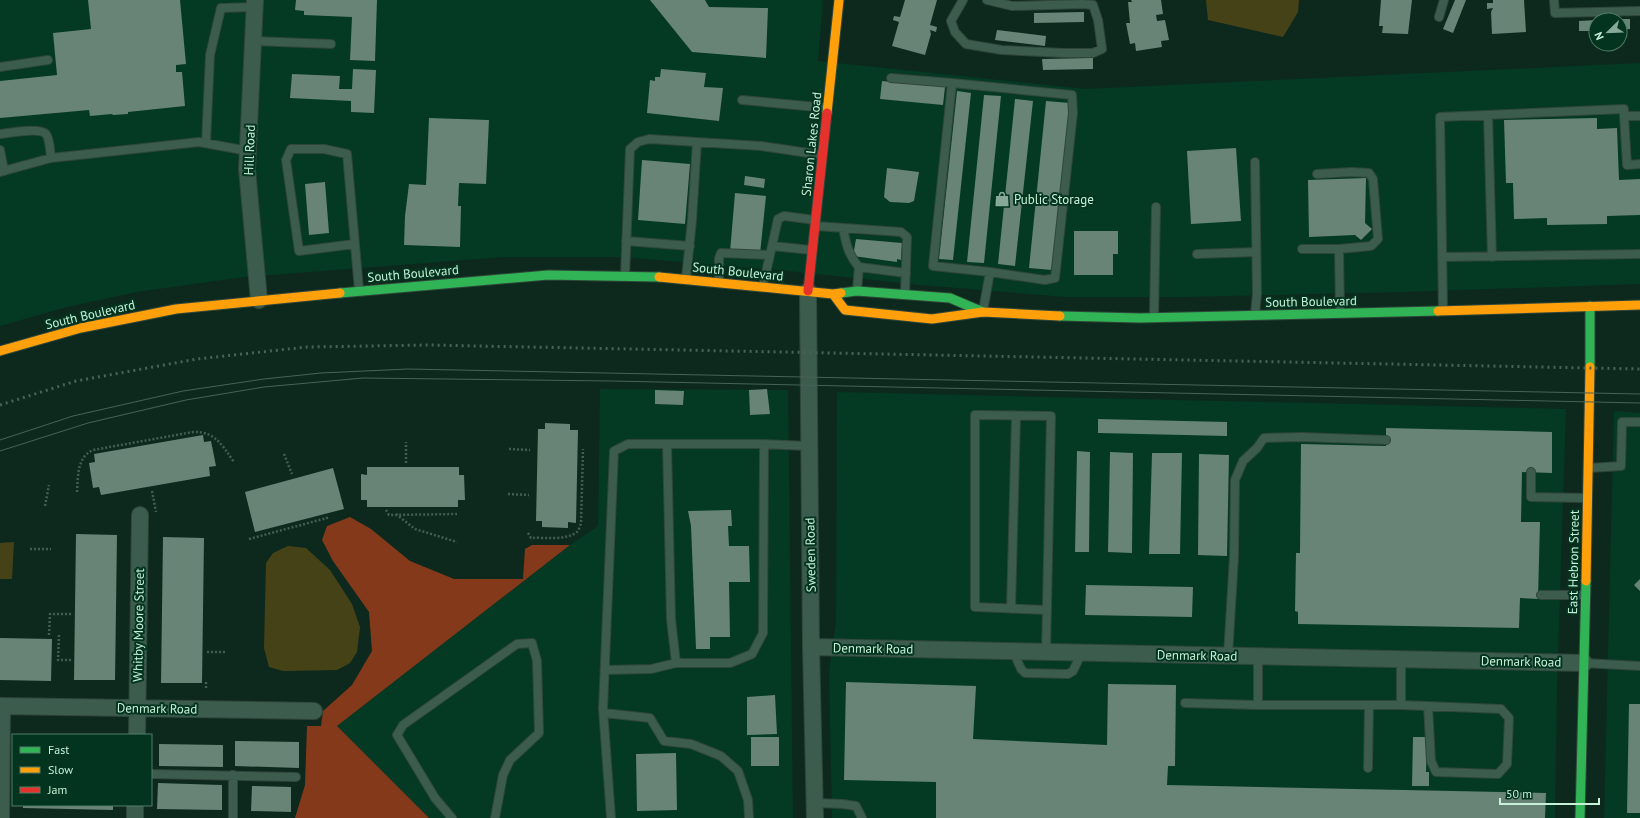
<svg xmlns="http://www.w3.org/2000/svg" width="1640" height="818" font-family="'PT Sans',sans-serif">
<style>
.built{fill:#043923}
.forest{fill:#84391b}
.water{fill:#464217}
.building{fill:#688476}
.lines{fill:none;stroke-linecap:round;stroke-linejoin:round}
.lane-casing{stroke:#30463b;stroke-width:10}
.street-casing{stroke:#30463b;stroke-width:18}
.fast-casing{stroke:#30463b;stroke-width:11}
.slow-casing{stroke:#30463b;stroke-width:11}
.jam-casing{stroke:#30463b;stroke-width:11}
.path{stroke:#435e51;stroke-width:2.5;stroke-dasharray:2 2;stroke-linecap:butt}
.lane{stroke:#3c5c4e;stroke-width:8}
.street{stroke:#3c5c4e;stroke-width:16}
.fast{stroke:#30b455;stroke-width:9}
.slow{stroke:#ff9f0a;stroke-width:9}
.jam{stroke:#e5322d;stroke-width:9}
.tram{stroke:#486256;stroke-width:1}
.rail{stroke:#486256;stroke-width:3;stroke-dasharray:2 4;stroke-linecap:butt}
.labels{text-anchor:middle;stroke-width:4;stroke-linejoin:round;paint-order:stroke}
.street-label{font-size:13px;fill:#c7f0d8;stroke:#02341f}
.poi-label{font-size:13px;fill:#c7f0d8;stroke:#02341f;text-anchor:start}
</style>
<rect width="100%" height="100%" fill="#0d291d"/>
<path class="built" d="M0,0H823L818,61L1085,89L1640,63V284L1404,292L1186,297H1065L920,285L788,271L623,257H504L244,277L137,292L67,307L0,326Z
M600,389L788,390L793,818H429L337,726L570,545L598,526Z
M837,392L1566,409L1557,687L1555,818H832L829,672L836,622Z
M1614,411L1640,413V818H1604Z"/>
<path class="forest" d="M350,517L371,529L410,561L454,579H523L525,549L532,545H570L337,726L429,818H295L305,785L307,726H321L323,711L352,685L372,651L369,612L333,561L322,540L327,526Z"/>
<path class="water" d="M1206,0H1299L1298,12L1283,37L1208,20Z
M14,542L12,579H0V543Z
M288,546L306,548L330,570L352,604L360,627L357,652L350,663L337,670L283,671L269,667L264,648L266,563L273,553Z"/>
<path class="building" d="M88,0H180L186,64L176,65V72H182L185,106L128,112V114L113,115L112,114L90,116L89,110L0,118V81L57,75L53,33L91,29Z
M296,0H377L375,61L350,60L352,17L304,15V11L295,10Z
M650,0H705L709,7L768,8L766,58L692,52Z
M905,0H937L930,25L937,27L936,32L930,30L931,34L925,55L892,46L899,22L893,20L894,16L900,17Z
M1131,0H1161L1163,14L1156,15L1157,21L1165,20L1169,40L1161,41L1162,47L1136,51L1135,43L1130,44L1126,23H1130L1128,2H1132Z
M1381,0H1412L1408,34L1382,33L1383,26H1379Z
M1455,0H1466L1453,33L1443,29Z
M1493,0H1524L1526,32L1492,34L1491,12L1493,8L1487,9V3H1493Z
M1084,12V22L1034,23V13Z
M1620,19H1630V29L1620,30Z
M1596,20V31H1579V21Z
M997,30L1046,36L1045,46L995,40Z
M1093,58V69L1043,70L1042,59Z
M353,69L376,70L374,113L351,112V101L290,98L292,74L340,76L339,89H352Z
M661,69L706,73L704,87L723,88L719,121L647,113L650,80L655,81V77H660Z
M882,81L945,87L943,105L880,99Z
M957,91L971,93L953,260L939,259Z
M984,95L1001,96L984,263L967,262Z
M1015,99L1033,101L1015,266L998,264Z
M1046,101L1070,103L1052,270L1029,268Z
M429,118L489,120L486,184L459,183L458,206H461L460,247L404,245L405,216L409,184L426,185Z
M1597,118V129L1617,128L1619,180L1640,179V215L1607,216V224L1547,225V218L1514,219L1513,183H1506L1504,120Z
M1236,148L1241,221L1191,224L1187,151Z
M642,160L690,164L685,224L638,220Z
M887,168L919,172L914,201L909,203L890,202L884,197Z
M745,176L765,179L764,188L744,185Z
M1366,178L1365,223L1372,229L1361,240L1355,235L1309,237L1308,180Z
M325,182L329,233L309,235L305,184Z
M735,193L766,196L760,254L730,252Z
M1074,231H1118V254H1113V275H1074Z
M856,239L902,243L901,260L897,259V262L853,256Z
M767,389L770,414L750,415L749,390Z
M655,390L684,391L683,405L655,404Z
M1098,419L1227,422V436L1098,433Z
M545,423L570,424V430H578L576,523L568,522V528L542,527V521H536L538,429H545Z
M1386,428L1552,432V473L1522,472L1521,522H1540L1538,599L1520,598L1519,628L1298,624V612L1295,611L1296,553H1300L1301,444L1386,446Z
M203,435L204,442L211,441L216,466L209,467L210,476L101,495L99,487L93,488L89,463L95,462L94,454Z
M1077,451L1090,452L1089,552H1075Z
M1110,452L1133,453L1132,553L1108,552Z
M1152,453H1182L1180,554H1149Z
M1199,454L1229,455L1227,556L1198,555Z
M367,467H459V475H464L465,500H458V507H367V500H361V474L367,475Z
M333,468L344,509L255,532L245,492Z
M731,510L732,526H728L729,546H749L750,582H729L730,637H710V649H696L691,526L688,511Z
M76,534L117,535L115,680H74Z
M163,537L204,538L202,683H161Z
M1640,579V591L1634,585Z
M1086,585L1193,587L1192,617L1085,615Z
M0,638L52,639L51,681L0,680Z
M846,682L976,686L973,739L1107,745L1108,684L1176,685L1175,766H1168L1167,785L1546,793L1545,818H936V782L844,780Z
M775,695L777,734L747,735V697Z
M1629,704H1640V813H1627Z
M751,737H779V766H751Z
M1413,737H1427L1426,772H1429V786H1412Z
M235,741L299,742V768L235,766Z
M159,744L223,745V767L159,766Z
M676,753L677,810L637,811L636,754Z
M158,783L222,785V810L157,809Z
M252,786L291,787V812L251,811Z
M23,805H113V810L23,808Z"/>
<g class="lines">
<g class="lane-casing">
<path id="lane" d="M963,0L951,21L955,32L966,44L1002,50L1063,53H1093L1102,49L1098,20L1093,5L1083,4L1012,6L987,0
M1554,0L1555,13L1640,11
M1439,17L1444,0
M253,41L331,44
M0,67L48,60
M891,78L952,83
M742,100L827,108
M1488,115L1492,257
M1624,116L1627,165L1640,164
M0,134C9,133 40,127 46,134C50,139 50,151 51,158
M206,143L210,55L221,8L255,7
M0,150L4,171
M1255,162L1257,294L1255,314
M0,172L51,158L199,142L248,151
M1317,174L1352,172L1369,173L1373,179L1378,239L1371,246L1339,249L1340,312
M816,226L901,232L907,237L905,294
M843,228C846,243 848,255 859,267L906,273
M626,241L690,246
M355,244L299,251L286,160L291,149H324L347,154C351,200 355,245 359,290
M772,246L811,250
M1302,249H1339
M1197,254L1256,252
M1442,257L1640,254
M625,276L630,149L638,142L649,139L761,146L822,155
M686,279L692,220L697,142
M719,281V258L721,253L770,255L778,219L784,216L815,220
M763,286L770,255
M857,290L859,267
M1443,310L1440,117L1624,109V116H1640
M983,311L990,272L933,266L952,83L1072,95L1073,113L1055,278L1045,280L990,272
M1154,317L1156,207
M667,444L671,619L676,663H730L752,654L763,633L764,445
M1589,468L1621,466L1622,422H1640
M1531,472V497L1587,498
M1541,595H1584
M1011,609L1016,416
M1013,651L1021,669L1025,673L1068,674L1073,671L1082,652
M1046,652L1051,416L975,415V607L1047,610
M1228,655L1234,557L1235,480L1243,461L1257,448L1264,438L1302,437L1386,440
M1258,656V705H1401
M1401,659V705L1501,709L1509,718L1507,764L1498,774L1436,772L1431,761L1428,706
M1584,663L1640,666
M605,670L651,669L676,663
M1185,703L1258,705
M604,713L650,718L664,741L691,744L721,756L738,771L748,800L749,818
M1368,768L1369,705
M151,774L296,777
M815,803L843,804L856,806L862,818
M233,818V775
M452,818L435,798L397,735L403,725L517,644L532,643L537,661L539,733L510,760L503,775L495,818
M611,818L603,709L614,451L628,444H760L808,446"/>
</g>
<g class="street-casing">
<path id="street" d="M255,0L247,169L259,300
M808,291L811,647L815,818
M811,647L1584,663
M0,706L314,711
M137,735L140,515
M1,818L2,706
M135,818V805"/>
</g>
<g class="fast-casing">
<path id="fast" d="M340,293L548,275L659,277
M841,293L857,291L950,298L983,312
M1590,306V367
M1060,316L1140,318L1438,311
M1580,818L1586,581"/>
</g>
<g class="slow-casing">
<path id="slow" d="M827,113L839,0
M659,277L833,294L841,293
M833,294L845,310L932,319L983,312L1060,316
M1438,311L1640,305
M0,351L81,328L176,309L340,293
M1586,581L1590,367"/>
</g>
<g class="jam-casing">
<path id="jam" d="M808,291L827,113"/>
</g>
<path class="path" d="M509,449L530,450
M284,454L292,474
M406,463V442
M152,491L156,512
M77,492C78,476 77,457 93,450L193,432C215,431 222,445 234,462
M508,494L529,495
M45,506L49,485
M386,510L389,515L457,514
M396,514L415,529L457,542
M528,533L531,538C544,537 566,541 577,532C579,530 580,526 581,523L583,449
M249,539L327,518L326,515
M30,549H51
M49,635L50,614H71
M59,635L58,660H72
M207,652H227
M206,688V681"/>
<use href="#lane" class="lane"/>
<use href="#street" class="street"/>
<use href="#fast" class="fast"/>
<use href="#slow" class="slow"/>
<use href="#jam" class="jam"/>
<path class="tram" d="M0,440L73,416L183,391L264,379L321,373L408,369L1640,394
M0,451L88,423L186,400L264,387L363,378L612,381L1640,403"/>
<path class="rail" d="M0,405L76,381L197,359L307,347L428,345L1640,369"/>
</g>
<defs>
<g id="shop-bare" transform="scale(1.2)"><path d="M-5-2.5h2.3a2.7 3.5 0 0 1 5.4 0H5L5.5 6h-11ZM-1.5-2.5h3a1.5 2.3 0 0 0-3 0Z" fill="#86aa97" stroke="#02341f" stroke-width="2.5" paint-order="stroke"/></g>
</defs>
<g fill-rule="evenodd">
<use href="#shop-bare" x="1002" y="199"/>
</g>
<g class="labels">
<g class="street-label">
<text transform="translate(811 144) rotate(-84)" y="5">Sharon Lakes Road</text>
<text transform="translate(249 150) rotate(-88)" y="5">Hill Road</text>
<text transform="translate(738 271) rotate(6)" y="5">South Boulevard</text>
<text transform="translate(413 273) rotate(-5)" y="5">South Boulevard</text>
<text transform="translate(1311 301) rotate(-1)" y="5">South Boulevard</text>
<text transform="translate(90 314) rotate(-13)" y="5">South Boulevard</text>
<text transform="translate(810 555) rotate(-91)" y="5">Sweden Road</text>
<text transform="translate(1573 562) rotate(-89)" y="5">East Hebron Street</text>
<text transform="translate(138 625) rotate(-89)" y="5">Whitby Moore Street</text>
<text transform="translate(873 648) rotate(1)" y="5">Denmark Road</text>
<text transform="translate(1197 655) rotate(1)" y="5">Denmark Road</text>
<text transform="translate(1521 661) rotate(1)" y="5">Denmark Road</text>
<text transform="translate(157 708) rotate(1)" y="5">Denmark Road</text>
</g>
<g class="poi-label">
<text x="1014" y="204">Public Storage</text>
</g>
</g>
<rect x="12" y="734" width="140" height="72" fill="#02341f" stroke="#517f69"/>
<rect x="20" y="747" width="20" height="6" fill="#30b455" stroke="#517f69"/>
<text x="48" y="754" font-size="12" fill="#c7f0d8">Fast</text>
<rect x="20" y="767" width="20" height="6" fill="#ff9f0a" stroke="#517f69"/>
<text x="48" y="774" font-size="12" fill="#c7f0d8">Slow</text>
<rect x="20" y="787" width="20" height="6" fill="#e5322d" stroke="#517f69"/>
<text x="48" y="794" font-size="12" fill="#c7f0d8">Jam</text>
<g transform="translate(1608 32) rotate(247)"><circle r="19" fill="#02341f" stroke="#517f69"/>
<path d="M0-3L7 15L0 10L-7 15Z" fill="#86aa97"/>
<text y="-6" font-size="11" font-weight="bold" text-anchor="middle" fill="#c7f0d8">N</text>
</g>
<path d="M1500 798v6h99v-6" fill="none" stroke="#c7f0d8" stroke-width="2"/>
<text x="1506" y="798" font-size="12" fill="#c7f0d8" stroke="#02341f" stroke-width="3" paint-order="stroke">50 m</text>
</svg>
